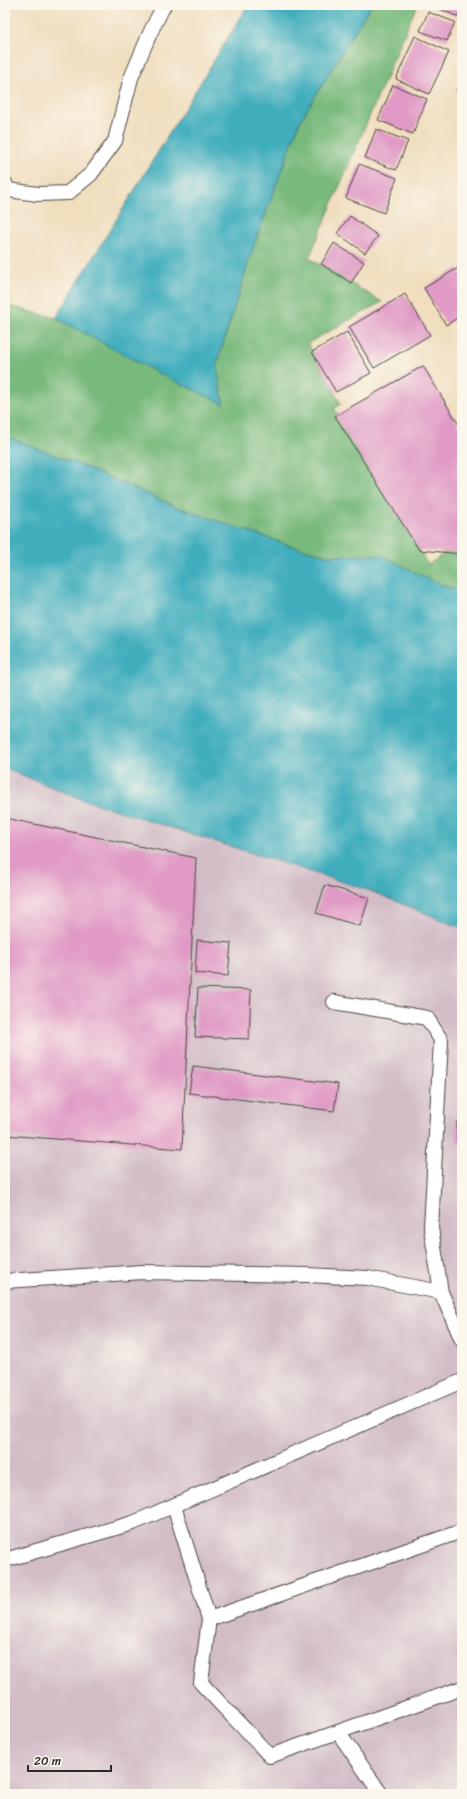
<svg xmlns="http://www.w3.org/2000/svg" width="467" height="1799" font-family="Sriracha,sans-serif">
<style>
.industrial{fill:#d2bdc7}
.forest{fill:#78b97b;stroke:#527253}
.water{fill:#3fadbd;stroke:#356c74}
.building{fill:#e09ac5}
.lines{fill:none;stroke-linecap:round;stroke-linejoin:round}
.lane-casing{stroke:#494641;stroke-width:16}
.lane{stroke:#fff;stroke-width:14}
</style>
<rect width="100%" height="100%" fill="#fbf7ec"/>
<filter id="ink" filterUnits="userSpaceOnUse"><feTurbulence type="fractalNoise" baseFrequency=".025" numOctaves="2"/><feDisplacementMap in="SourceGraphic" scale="8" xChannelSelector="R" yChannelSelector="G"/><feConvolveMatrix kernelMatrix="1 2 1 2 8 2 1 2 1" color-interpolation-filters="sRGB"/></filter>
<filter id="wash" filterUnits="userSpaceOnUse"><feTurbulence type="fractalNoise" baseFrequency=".012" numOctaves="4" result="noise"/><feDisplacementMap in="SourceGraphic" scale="16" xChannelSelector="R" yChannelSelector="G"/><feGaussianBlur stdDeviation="0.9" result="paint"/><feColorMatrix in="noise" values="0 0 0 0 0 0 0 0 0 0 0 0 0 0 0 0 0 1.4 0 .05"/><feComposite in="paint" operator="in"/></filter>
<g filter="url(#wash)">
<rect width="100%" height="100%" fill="#f0debf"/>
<path class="industrial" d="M5,768L81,799L368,890L462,928V1794H5Z"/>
<path class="forest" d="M371,5H417L309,258L382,302L308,343L341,404L334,408L428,565L462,540V592L434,582L381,555L330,556L285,544L177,507L78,464L5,436V305L56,318L164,376L224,404L220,387L217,363L255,242L300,121Z"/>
<path class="water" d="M248,5H371L300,121L255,242L217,363L220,387L224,404L164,376L56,318Z
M5,436L78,464L177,507L285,544L330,556L381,555L434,582L462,592V928L368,890L81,799L5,768Z"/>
<g id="blocks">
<path class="building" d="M431,5H462V8L458,17Z
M428,12L455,22L447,41L420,31Z
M415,36L449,52L429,94L396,79Z
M393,85L427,99L413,134L378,120Z
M462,86V99L456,90Z
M376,129L408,141L396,170L365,158Z
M359,164L397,178L384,213L346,198Z
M350,216L378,236L365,253L337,233Z
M334,243L364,262L351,283L321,264Z
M458,268L462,275V315L446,325L424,288Z
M405,294L430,335L374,368L349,327Z
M347,332L371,373L336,392L312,352Z
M423,366L462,430V554L419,550L335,416Z
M5,818L196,858L182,1149L5,1135Z
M325,885L369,898L360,926L316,913Z
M197,940L231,943L228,976L195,973Z
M198,988L251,990L249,1039L195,1037Z
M193,1066L338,1084L334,1111L189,1093Z
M457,1122H462V1142H457Z"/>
</g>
</g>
<g filter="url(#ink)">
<use href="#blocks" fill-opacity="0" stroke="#494641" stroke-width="1"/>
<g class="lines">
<g class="lane-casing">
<path id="lane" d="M5,183L8,190L38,194L68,193L91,174L115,141L131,78L150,33L164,5
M334,1002L427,1018L441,1040L431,1228L441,1292L462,1340
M5,1281L143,1272L308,1275L367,1278L441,1292
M174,1506L209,1619L201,1683L270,1756L462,1688
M5,1560L133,1523L462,1381
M209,1619L462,1531
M338,1732L381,1794"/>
</g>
<use href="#lane" class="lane"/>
</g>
</g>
<rect width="467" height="1799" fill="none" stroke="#fbf7ec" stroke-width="20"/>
<path d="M28 1765v6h83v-6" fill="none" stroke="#2b2b2b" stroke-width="2"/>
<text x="34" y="1765" font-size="12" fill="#2b2b2b" stroke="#fbf7ec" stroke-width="3" paint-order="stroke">20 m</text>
</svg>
